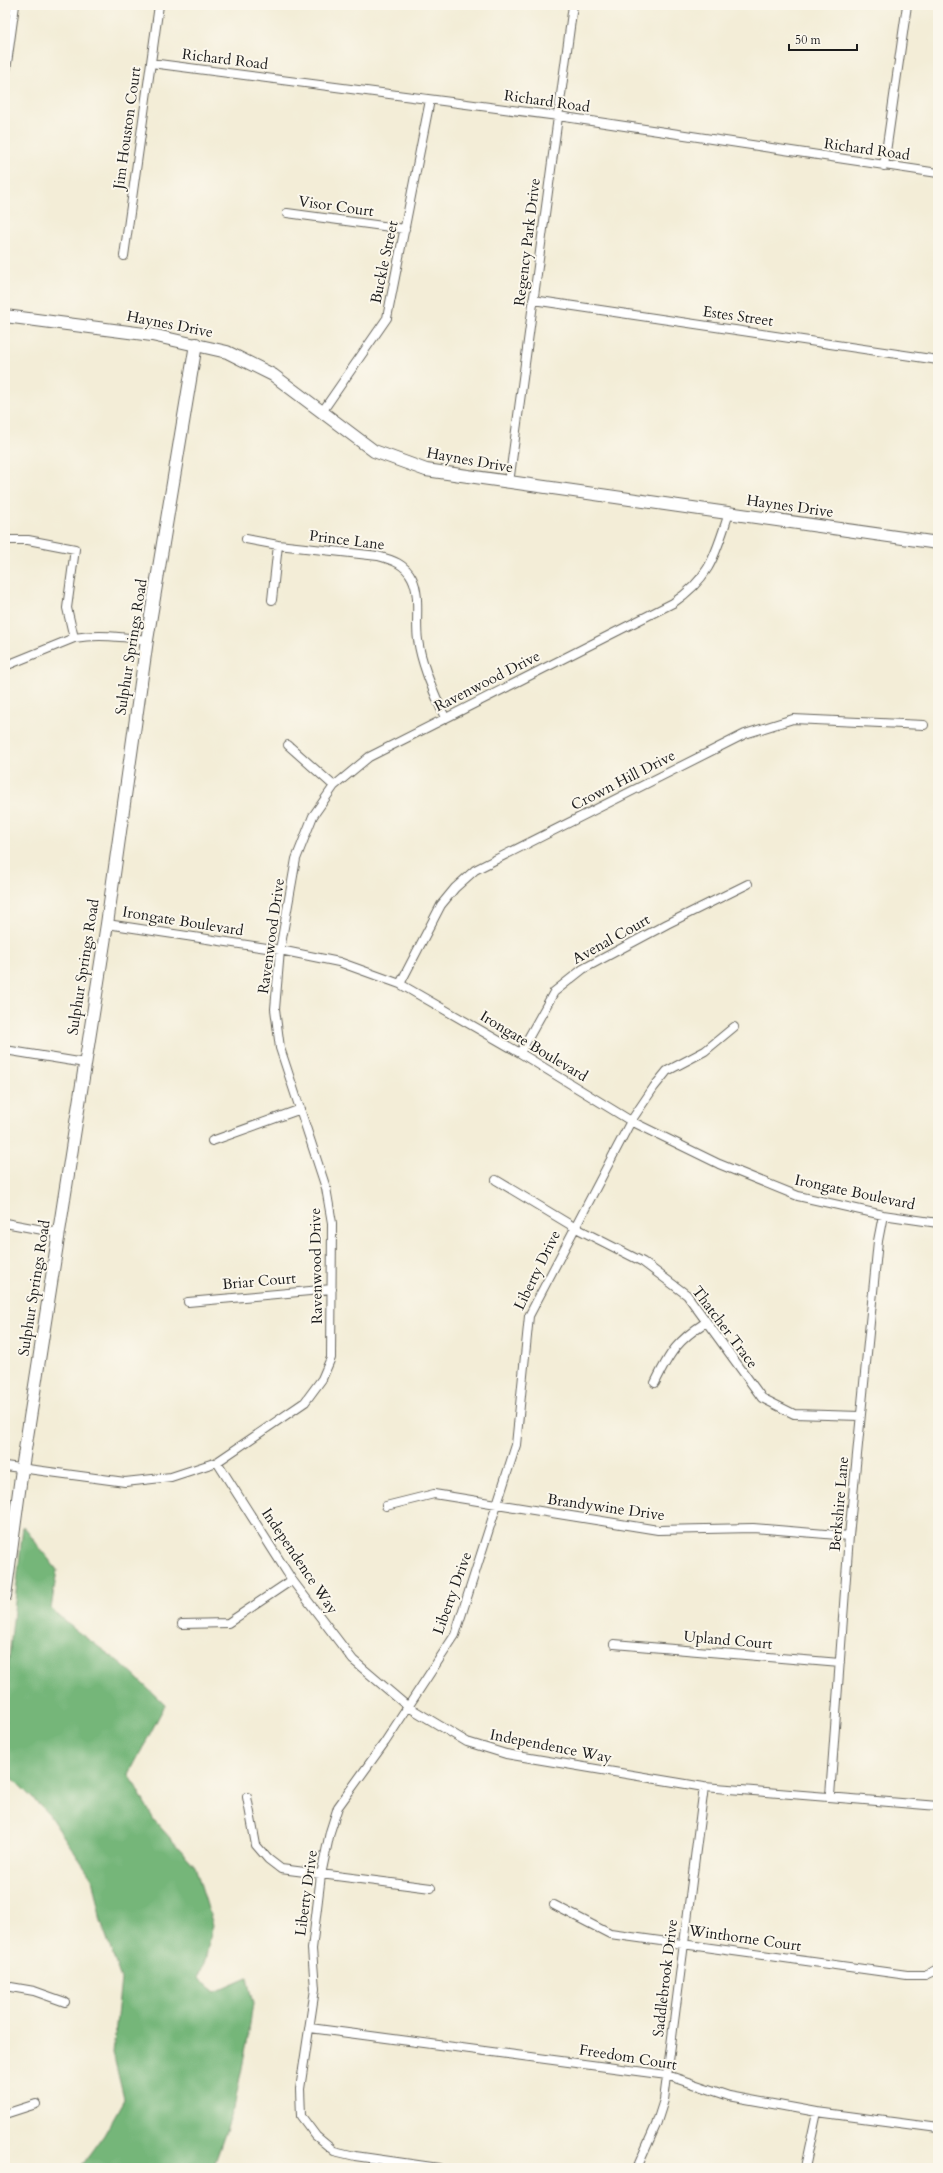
<svg xmlns="http://www.w3.org/2000/svg" width="943" height="2173" font-family="Cardo,serif">
<style>
.forest{fill:#74b679;stroke:#48694a}
.lines{fill:none;stroke-linecap:round;stroke-linejoin:round}
.street-casing{stroke:#67655d;stroke-width:10}
.secondary-casing{stroke:#67655d;stroke-width:14}
.street{stroke:#fff;stroke-width:8}
.secondary{stroke:#fff;stroke-width:12}
.labels{text-anchor:middle;stroke-width:4;stroke-linejoin:round;paint-order:stroke}
.street-label{font-size:15px;fill:#1c1c1c;stroke:#fbf7ec}
</style>
<rect width="100%" height="100%" fill="#fbf7ec"/>
<filter id="ink" filterUnits="userSpaceOnUse"><feTurbulence type="fractalNoise" baseFrequency=".025" numOctaves="2"/><feDisplacementMap in="SourceGraphic" scale="8" xChannelSelector="R" yChannelSelector="G"/><feConvolveMatrix kernelMatrix="1 2 1 2 8 2 1 2 1" color-interpolation-filters="sRGB"/></filter>
<filter id="wash" filterUnits="userSpaceOnUse"><feTurbulence type="fractalNoise" baseFrequency=".012" numOctaves="4" result="noise"/><feDisplacementMap in="SourceGraphic" scale="16" xChannelSelector="R" yChannelSelector="G"/><feGaussianBlur stdDeviation="0.9" result="paint"/><feColorMatrix in="noise" values="0 0 0 0 0 0 0 0 0 0 0 0 0 0 0 0 0 1.4 0 .05"/><feComposite in="paint" operator="in"/></filter>
<g filter="url(#wash)">
<rect width="100%" height="100%" fill="#f3edd7"/>
<path class="forest" d="M23,1526L57,1570L51,1609L74,1629L122,1664L165,1705L129,1774L154,1820L195,1866L213,1925L204,1964L198,1978L215,1992L247,1978L253,2004L247,2043L234,2108L213,2168H80L104,2135L124,2099L113,2053L121,1979L101,1921L92,1878L49,1815L5,1771V1696Z"/>
</g>
<g filter="url(#ink)">
<g class="lines">
<g class="street-casing">
<path id="street" d="M151,63L558,116L938,173
M5,78L15,5
M884,166L907,5
M287,213L405,229
M124,256L159,5
M533,300L938,360
M322,412L387,318L430,100
M509,483L573,5
M246,539L278,545L378,556C393,560 405,564 412,578C421,596 415,620 418,640C422,667 434,692 445,718
M5,540H28L75,549L67,608L74,638
M272,600L278,545
M5,666L74,638C99,634 122,637 147,640
M288,745L334,786
M107,924L280,950L339,962L400,984L520,1053L631,1121L719,1164L798,1196L883,1215L938,1223
M400,984L441,905L455,888L475,870L745,734L793,719L924,725
M5,1050L85,1063
M520,1053L554,992L583,969L667,924L748,884
M212,1141L301,1109
M496,1180L574,1227L643,1262L687,1295L762,1398L794,1414L860,1416
M5,1223L59,1233
M188,1302L332,1289
M655,1383C670,1352 677,1341 706,1322
M217,1462L292,1580L353,1660L407,1706L467,1742L506,1754L704,1787L938,1806
M5,1466L125,1482L171,1477L217,1462L305,1402L322,1379L331,1358L332,1223L326,1188L280,1048L275,1009L280,950L296,859L313,816L334,786L369,757L673,603C711,577 715,555 729,513
M386,1506L434,1494L658,1530L753,1528L849,1536
M182,1624L228,1623L292,1580
M614,1644L840,1663
M830,1796L849,1536L878,1241L883,1215
M247,1797L256,1845L268,1859L281,1869L431,1888
M554,1905L610,1934L907,1975H925L938,1969
M5,1986L34,1991L65,2002
M310,2028L667,2075L729,2096L817,2112L938,2128
M5,2114L36,2104
M439,2168L355,2156L334,2151L316,2136L301,2116L300,2089L315,1989L312,1949L321,1875L330,1832L338,1807L385,1742L455,1635L516,1445L529,1316L631,1121L654,1087L667,1071L705,1051L734,1027
M637,2168L656,2125L664,2100L704,1787
M805,2168L817,2112"/>
</g>
<g class="secondary-casing">
<path id="secondary" d="M5,316L152,335L227,352L273,375L374,451L426,470L938,543
M5,1596L22,1469L107,924L147,640L196,344"/>
</g>
<use href="#street" class="street"/>
<use href="#secondary" class="secondary"/>
</g>
</g>
<g class="labels">
<g class="street-label">
<text transform="translate(225 59) rotate(7)" y="5">Richard Road</text>
<text transform="translate(547 101) rotate(8)" y="5">Richard Road</text>
<text transform="translate(127 128) rotate(-82)" y="5">Jim Houston Court</text>
<text transform="translate(867 149) rotate(8)" y="5">Richard Road</text>
<text transform="translate(336 206) rotate(8)" y="5">Visor Court</text>
<text transform="translate(527 242) rotate(-83)" y="5">Regency Park Drive</text>
<text transform="translate(384 262) rotate(-78)" y="5">Buckle Street</text>
<text transform="translate(738 316) rotate(8)" y="5">Estes Street</text>
<text transform="translate(170 324) rotate(11)" y="5">Haynes Drive</text>
<text transform="translate(470 460) rotate(10)" y="5">Haynes Drive</text>
<text transform="translate(790 506) rotate(8)" y="5">Haynes Drive</text>
<text transform="translate(347 540) rotate(7)" y="5">Prince Lane</text>
<text transform="translate(131 647) rotate(-81)" y="5">Sulphur Springs Road</text>
<text transform="translate(487 681) rotate(-27)" y="5">Ravenwood Drive</text>
<text transform="translate(623 780) rotate(-27)" y="5">Crown Hill Drive</text>
<text transform="translate(183 921) rotate(9)" y="5">Irongate Boulevard</text>
<text transform="translate(271 936) rotate(-82)" y="5">Ravenwood Drive</text>
<text transform="translate(611 939) rotate(-29)" y="5">Avenal Court</text>
<text transform="translate(83 967) rotate(-81)" y="5">Sulphur Springs Road</text>
<text transform="translate(534 1046) rotate(31)" y="5">Irongate Boulevard</text>
<text transform="translate(855 1192) rotate(12)" y="5">Irongate Boulevard</text>
<text transform="translate(316 1266) rotate(-91)" y="5">Ravenwood Drive</text>
<text transform="translate(537 1270) rotate(-64)" y="5">Liberty Drive</text>
<text transform="translate(259 1281) rotate(-5)" y="5">Briar Court</text>
<text transform="translate(34 1288) rotate(-81)" y="5">Sulphur Springs Road</text>
<text transform="translate(725 1327) rotate(53)" y="5">Thatcher Trace</text>
<text transform="translate(839 1504) rotate(-85)" y="5">Berkshire Lane</text>
<text transform="translate(606 1507) rotate(8)" y="5">Brandywine Drive</text>
<text transform="translate(300 1561) rotate(56)" y="5">Independence Way</text>
<text transform="translate(452 1593) rotate(-70)" y="5">Liberty Drive</text>
<text transform="translate(728 1640) rotate(5)" y="5">Upland Court</text>
<text transform="translate(551 1746) rotate(11)" y="5">Independence Way</text>
<text transform="translate(306 1893) rotate(-82)" y="5">Liberty Drive</text>
<text transform="translate(745 1938) rotate(8)" y="5">Winthorne Court</text>
<text transform="translate(665 1978) rotate(-83)" y="5">Saddlebrook Drive</text>
<text transform="translate(628 2057) rotate(9)" y="5">Freedom Court</text>
</g>
</g>
<rect width="943" height="2173" fill="none" stroke="#fbf7ec" stroke-width="20"/>
<path d="M789 44v6h68v-6" fill="none" stroke="#1c1c1c" stroke-width="2"/>
<text x="795" y="44" font-size="12" fill="#1c1c1c" stroke="#fbf7ec" stroke-width="3" paint-order="stroke">50 m</text>
</svg>
